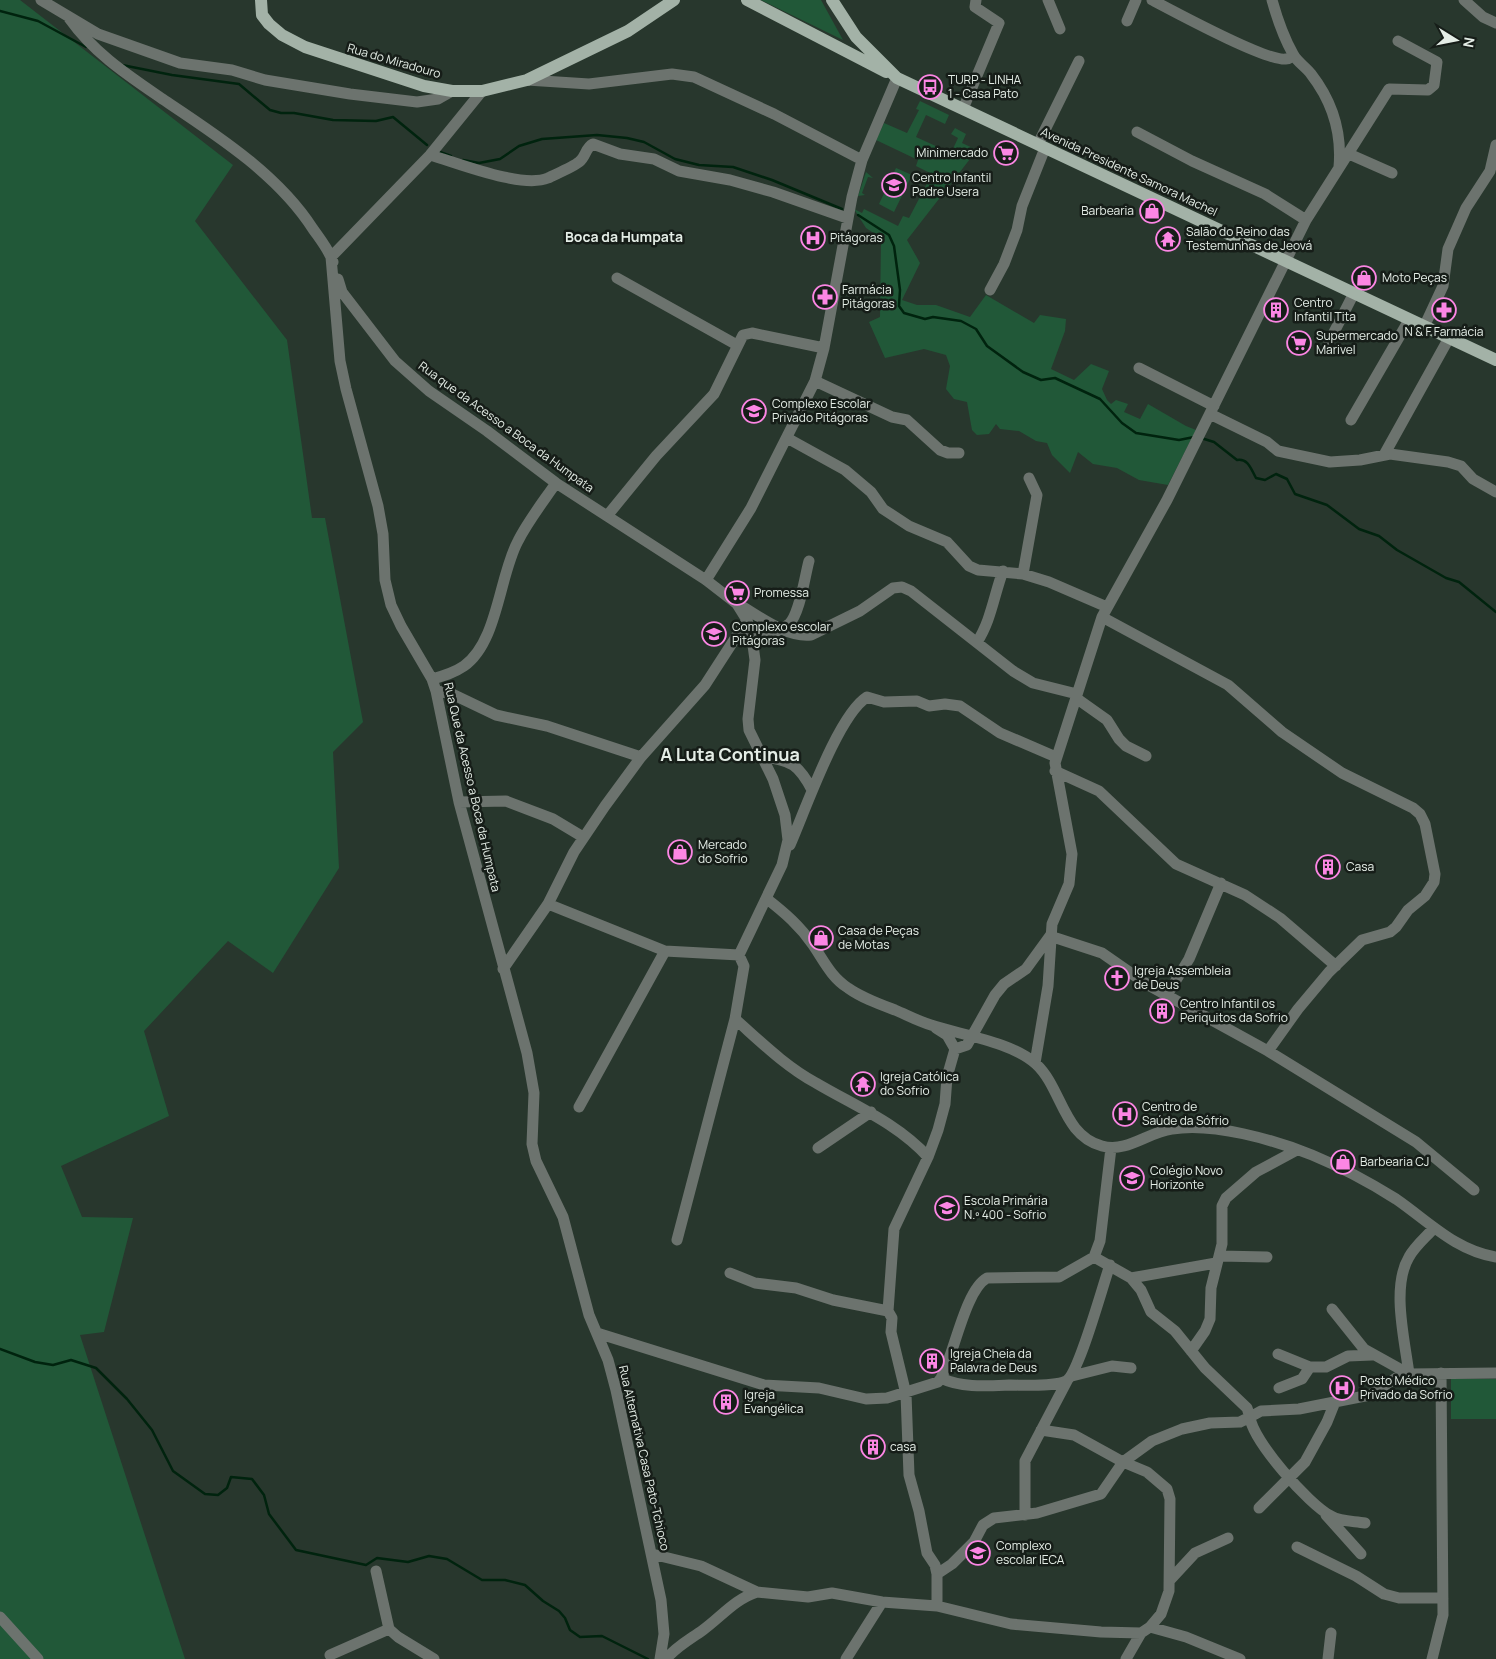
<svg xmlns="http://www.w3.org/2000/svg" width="1496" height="1659" font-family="Manrope,sans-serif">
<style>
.green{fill:#215838}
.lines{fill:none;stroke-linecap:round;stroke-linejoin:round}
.stream{stroke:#00230e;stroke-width:2.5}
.minor{stroke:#6c736e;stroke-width:11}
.major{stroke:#a3b2a7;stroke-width:12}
.labels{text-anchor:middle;stroke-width:5;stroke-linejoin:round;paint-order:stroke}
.street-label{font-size:12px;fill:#e4ede6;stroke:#161d18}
.poi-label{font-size:12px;fill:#e4ede6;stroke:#161d18;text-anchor:start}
.neighbourhood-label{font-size:14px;font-weight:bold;fill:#e4ede6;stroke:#161d18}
.district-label{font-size:18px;font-weight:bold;fill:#e4ede6;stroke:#161d18}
</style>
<rect width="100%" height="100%" fill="#28372d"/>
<path class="green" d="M0,0H20L233,165L195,221L287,340L312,518H325L363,722L333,752L339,868L273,973L228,941L144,1031L169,1116L61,1166L82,1217L133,1218L104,1332L80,1335L185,1659H0Z
M761,0H821L843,40Z
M920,101L949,115L945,124L926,115L916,137L951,153L958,138L951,134L955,128L966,134L962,143L977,150L907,240L920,263L902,300L917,305H936L970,317L986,295L1034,323L1040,315L1066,319L1065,331L1051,369L1074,380L1091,364L1109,371L1102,389L1107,400L1111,404L1116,400L1128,404L1124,412L1140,419L1148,404L1186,426L1196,430L1168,485L1139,480L1117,468L1093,464L1078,452L1070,473L1052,455L1047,443L1036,441L1019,431L1000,429L996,424L989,434L977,435L972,430L967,402L954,399L946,389L950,366L946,355L924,349L885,358L869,322L880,317L881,238L866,228L854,209L862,213L864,209L898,226L903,216L909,218L932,174L916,166L918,160L876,140L884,123L907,133L919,110L916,109Z
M896,168L912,175L894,212L879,204Z
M866,172L873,178L868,177L862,193L865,195L858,196Z
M1451,1379H1496V1419H1451Z"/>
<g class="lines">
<path class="stream" d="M0,11L38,21L86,47
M122,65L172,75L239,84L270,110L281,113H294L333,120L376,121L393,117L427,145
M440,152L451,156
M463,160L479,163L500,159L519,146L542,139L597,135L627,138L644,142L675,159L699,165L733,167L772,180L842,209
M858,215L889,235L894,246L900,290L899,306L904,313L925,319L933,317L961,321L976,329L987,346L1023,372L1041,380L1055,378L1100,399L1122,423L1136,433L1179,440L1194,437
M1201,438L1214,442L1237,460C1248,458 1251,469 1256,478L1265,480L1276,474L1287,479L1295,494L1327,505L1359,529L1379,536L1397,550L1446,578L1459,582L1496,612
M0,1349L35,1362L53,1365L71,1360L96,1368L127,1399L152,1430L173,1471L205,1494L218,1495L227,1488L231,1477L252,1479L264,1495L269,1514L296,1550L366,1565L377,1558L408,1562L429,1556L447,1559L482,1580H505L525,1585L543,1601L559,1611L565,1618L570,1630L580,1637L602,1636L648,1659"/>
<path class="minor" d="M41,0L98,34L180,63L232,70L265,80L350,94L417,102L438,99L452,91
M1048,0L1060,29
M1152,0C1173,11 1267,62 1286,59C1289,59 1291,57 1293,56
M1272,0C1277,18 1284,38 1293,54C1297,62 1306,67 1311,74C1332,101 1342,133 1339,167
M1464,0L1483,17L1496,23
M69,18C94,53 126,74 161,98C215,134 278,174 313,229C320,239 329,250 333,262
M1127,21L1136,0
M527,80L589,84L672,74L694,77L774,114L862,160
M482,91L430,155L331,257L340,361L346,389L378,506L383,534L385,580L391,605L401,626L432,679L436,691L459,802L527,1053L534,1093L532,1144L536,1161L563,1217L589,1315L608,1360L616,1390L661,1600L664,1634L660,1659
M963,109L999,23L975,7L976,0
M1137,132L1192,161L1265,194L1306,220
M1038,144L1079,61
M1349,154L1392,173
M430,155C458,163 522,189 548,178C556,174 573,167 579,162C586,157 585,148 593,144L620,154L654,159L679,171L730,180L773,192L847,218
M617,278L737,345
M338,279L342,292L395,361L429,391L487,431L556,483L706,580L737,604L747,620L752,638L755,660L748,719L749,730L773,779L785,815L788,840L782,865L739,955L665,951L548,904
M990,290L1004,264L1017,230L1022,206L1045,148
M1424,327L1443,286L1448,249L1466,208L1490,171L1496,145
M1329,342L1354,293
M1139,368L1214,406
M815,381L892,417L907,420L940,450L948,453H959
M1210,414L1267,442L1278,451L1330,462L1360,460L1390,454L1448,462L1461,466L1473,479L1496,492
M1351,420L1409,320
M787,438L845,470L871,492L883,509L909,526L947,542L969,566L978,570L1023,574L1049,582L1107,607
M1384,455L1449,338
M607,516L656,456L714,394L743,335L752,333L824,348
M1023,574L1037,495L1029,478
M706,580L751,508L815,381L824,348L852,197L862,160L897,78
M738,604C758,615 786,638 811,635L860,611L893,588L902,587L911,591L1013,671L1033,683L1077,694
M1102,617L1228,685L1282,732L1342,773L1413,808L1420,814L1425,824L1435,874L1434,882L1425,896L1408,910L1396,927L1390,932L1362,940L1329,972L1298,1009L1268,1051
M752,638C763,634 781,632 789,624C800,614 805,575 809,561
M977,642C991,621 994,595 1003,571
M432,679C443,676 454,673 464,666C498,642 499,576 518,541C528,521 543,502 556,483
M436,691L450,693L496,715L547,726L641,757
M1076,698L1107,720L1119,739L1126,746L1146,756
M764,757C791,760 799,765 812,790
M1055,771L1099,791L1176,864L1245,895L1280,918L1336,966
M459,802L506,801L553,819L583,837
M790,845C805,811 838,715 867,697L884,702L917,701L929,706L945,704L960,706L1000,733L1056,757
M767,899C785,913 800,926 813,945C824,961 831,977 848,988C862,998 879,1004 895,1010C907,1015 918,1021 931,1025C961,1035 1012,1042 1036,1064C1062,1088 1063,1136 1102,1146C1127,1153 1148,1132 1172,1129C1213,1122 1274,1140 1312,1155C1341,1167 1369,1182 1396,1199C1428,1221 1456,1251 1496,1257
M1050,936L1102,953L1148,985L1268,1051L1416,1142L1474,1190
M503,969L548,904L574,852L605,806L641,757L705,685L747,620
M1167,995L1189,959L1221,883
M735,1019C761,1042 785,1066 816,1083C855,1106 897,1123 928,1157
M936,1028L947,1035L955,1049L947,1077L945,1104L938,1130L928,1157L894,1229L888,1311L892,1318L891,1332L906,1394L909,1475L919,1511L927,1553L935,1565L937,1574V1606
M955,1049L967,1045L995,995L1004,984L1026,969L1050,936
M1035,1063L1048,986L1052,924L1069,884L1072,854L1055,763L1102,617L1167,500L1306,220L1389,89L1428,90L1434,85L1437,62L1398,41
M579,1107L665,951
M818,1148L871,1112
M677,1240L735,1019L744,966L739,955
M1220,1256L1267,1257
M1094,1257L1131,1278L1141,1290L1151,1312L1175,1331L1205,1368L1247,1408L1250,1417L1261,1411L1299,1409L1370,1395L1396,1378L1409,1374L1496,1373
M730,1273L755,1283L796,1288L833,1300L888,1311
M1131,1278L1216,1263
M1332,1309L1364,1349L1409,1374
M597,1333L764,1385L819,1388L866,1399L887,1398L938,1382L941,1378C954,1355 965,1290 987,1278L1059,1277L1094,1257L1100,1241L1111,1148
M1191,1351L1205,1331L1210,1319L1211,1288L1222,1244V1206L1226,1198L1256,1172L1297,1150
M1278,1354L1310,1367H1326L1348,1356L1372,1355
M1409,1374C1405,1341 1391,1287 1409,1257C1415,1246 1426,1237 1434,1228
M1072,1376L1112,1366L1131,1368
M941,1378C961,1388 987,1386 1009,1385C1024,1385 1053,1387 1066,1381C1079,1374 1103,1284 1110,1265
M1279,1388L1302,1379L1310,1367
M1041,1430L1074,1435L1123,1462L1147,1472L1167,1489L1170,1499L1169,1591L1161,1614L1150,1627
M1259,1508L1305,1462L1327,1422L1335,1402
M1025,1515V1461L1067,1381
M1326,1515L1361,1554
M1297,1547L1356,1576L1384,1594L1399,1598H1443
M652,1554L701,1566L757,1592L808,1597L832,1593L882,1602L937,1606L1011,1624L1101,1632L1141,1633L1150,1627L1186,1637L1240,1659
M376,1571L389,1629
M937,1574L952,1564L974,1542L983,1525L994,1518L1037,1513L1101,1494L1123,1462L1152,1441L1182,1429L1210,1423L1240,1422L1250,1417C1252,1440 1309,1505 1331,1516C1341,1522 1354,1521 1365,1523
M1170,1580L1195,1553L1228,1538
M0,1617L38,1659
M389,1629L398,1637L434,1659
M330,1655L389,1629
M666,1659C677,1646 689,1640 703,1630C721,1617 735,1599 757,1592
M846,1659L882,1602
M1126,1659L1141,1633
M1328,1659L1331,1633
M1432,1659L1443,1615L1441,1373"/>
<path class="major" d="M261,0L262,15L269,24L282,35L305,47L424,86L452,91H482L527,80L628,31L674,0
M747,0L886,72
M832,0L856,37L897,78L1496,360"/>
</g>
<defs>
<g id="bus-ring" transform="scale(1.25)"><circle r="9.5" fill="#161d18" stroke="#fc86e4" stroke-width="1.5"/><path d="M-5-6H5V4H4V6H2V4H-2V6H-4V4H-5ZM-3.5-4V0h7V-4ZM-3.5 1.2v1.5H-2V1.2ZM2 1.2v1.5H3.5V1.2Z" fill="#fc86e4"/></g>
<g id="supermarket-ring" transform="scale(1.25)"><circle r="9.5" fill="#161d18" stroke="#fc86e4" stroke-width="1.5"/><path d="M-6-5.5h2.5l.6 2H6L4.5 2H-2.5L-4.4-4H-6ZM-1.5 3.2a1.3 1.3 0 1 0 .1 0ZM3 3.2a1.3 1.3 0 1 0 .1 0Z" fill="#fc86e4"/></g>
<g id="school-ring" transform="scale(1.25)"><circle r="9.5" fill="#161d18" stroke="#fc86e4" stroke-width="1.5"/><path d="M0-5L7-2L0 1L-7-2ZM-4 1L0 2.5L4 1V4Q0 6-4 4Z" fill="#fc86e4"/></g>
<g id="shop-ring" transform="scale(1.25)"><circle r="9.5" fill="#161d18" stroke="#fc86e4" stroke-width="1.5"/><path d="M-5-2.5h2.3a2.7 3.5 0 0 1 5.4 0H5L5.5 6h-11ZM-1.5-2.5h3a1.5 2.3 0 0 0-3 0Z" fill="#fc86e4"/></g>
<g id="hospital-ring" transform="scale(1.25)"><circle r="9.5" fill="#161d18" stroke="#fc86e4" stroke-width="1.5"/><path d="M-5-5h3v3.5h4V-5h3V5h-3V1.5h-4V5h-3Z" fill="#fc86e4"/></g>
<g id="temple-ring" transform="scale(1.25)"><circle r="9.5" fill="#161d18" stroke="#fc86e4" stroke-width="1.5"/><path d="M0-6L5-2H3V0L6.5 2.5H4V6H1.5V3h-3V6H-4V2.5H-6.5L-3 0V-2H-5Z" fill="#fc86e4"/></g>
<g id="pharmacy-ring" transform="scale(1.25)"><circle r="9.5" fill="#161d18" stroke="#fc86e4" stroke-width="1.5"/><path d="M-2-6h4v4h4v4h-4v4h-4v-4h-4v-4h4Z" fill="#fc86e4"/></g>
<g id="building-ring" transform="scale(1.25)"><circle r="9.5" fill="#161d18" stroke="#fc86e4" stroke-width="1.5"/><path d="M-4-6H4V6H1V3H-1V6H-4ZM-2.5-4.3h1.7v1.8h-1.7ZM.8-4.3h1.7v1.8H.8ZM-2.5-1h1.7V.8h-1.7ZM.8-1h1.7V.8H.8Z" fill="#fc86e4"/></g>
<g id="church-ring" transform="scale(1.25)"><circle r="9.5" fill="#161d18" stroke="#fc86e4" stroke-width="1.5"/><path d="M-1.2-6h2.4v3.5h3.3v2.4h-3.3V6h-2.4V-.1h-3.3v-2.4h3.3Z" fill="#fc86e4"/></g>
<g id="university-ring" transform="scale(1.25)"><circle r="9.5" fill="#161d18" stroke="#fc86e4" stroke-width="1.5"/><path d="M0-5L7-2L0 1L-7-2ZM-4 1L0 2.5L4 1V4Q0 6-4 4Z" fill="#fc86e4"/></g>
</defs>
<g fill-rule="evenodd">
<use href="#bus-ring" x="930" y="87"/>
<use href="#supermarket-ring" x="1006" y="153"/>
<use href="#school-ring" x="894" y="185"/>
<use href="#shop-ring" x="1152" y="211"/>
<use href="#hospital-ring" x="813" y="238"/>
<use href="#temple-ring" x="1168" y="239"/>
<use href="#shop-ring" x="1364" y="278"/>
<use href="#pharmacy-ring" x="825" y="297"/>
<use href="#building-ring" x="1276" y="310"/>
<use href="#pharmacy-ring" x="1444" y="310"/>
<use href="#supermarket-ring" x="1299" y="343"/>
<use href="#school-ring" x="754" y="411"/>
<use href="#supermarket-ring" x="737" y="593"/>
<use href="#school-ring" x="714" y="634"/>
<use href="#shop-ring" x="680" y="852"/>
<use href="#building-ring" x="1328" y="867"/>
<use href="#shop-ring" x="821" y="938"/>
<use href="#church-ring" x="1117" y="978"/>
<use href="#building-ring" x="1162" y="1011"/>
<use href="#temple-ring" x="863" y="1084"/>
<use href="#hospital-ring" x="1125" y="1114"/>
<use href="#shop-ring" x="1343" y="1162"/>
<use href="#university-ring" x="1132" y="1178"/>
<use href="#school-ring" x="947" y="1208"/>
<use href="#building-ring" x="932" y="1361"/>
<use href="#hospital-ring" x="1342" y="1388"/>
<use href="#building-ring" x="726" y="1402"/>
<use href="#building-ring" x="873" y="1447"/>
<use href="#school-ring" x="978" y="1553"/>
</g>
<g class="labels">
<g class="street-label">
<text transform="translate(394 61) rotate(16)" y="4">Rua do Miradouro</text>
<text transform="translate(1129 172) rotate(25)" y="4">Avenida Presidente Samora Machel</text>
<text transform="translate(506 427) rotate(36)" y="4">Rua que da Acesso a Boca da Humpata</text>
<text transform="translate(472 787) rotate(77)" y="4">Rua Que da Acesso a Boca da Humpata</text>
<text transform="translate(644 1458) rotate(77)" y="4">Rua Alternativa Casa Pato-Tchioco</text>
</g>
<g class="poi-label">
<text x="948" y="84">TURP - LINHA<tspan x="948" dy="14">1 - Casa Pato</tspan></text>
<text x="988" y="157" text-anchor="end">Minimercado</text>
<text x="912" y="182">Centro Infantil<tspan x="912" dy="14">Padre Usera</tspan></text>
<text x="1134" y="215" text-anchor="end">Barbearia</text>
<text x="1186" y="236">Salão do Reino das<tspan x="1186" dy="14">Testemunhas de Jeová</tspan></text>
<text x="830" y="242">Pitágoras</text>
<text x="1382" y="282">Moto Peças</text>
<text x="842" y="294">Farmácia<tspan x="842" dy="14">Pitágoras</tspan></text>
<text x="1294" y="307">Centro<tspan x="1294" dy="14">Infantil Tita</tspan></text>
<text x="1444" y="336" text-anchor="middle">N &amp; F Farmácia</text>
<text x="1316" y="340">Supermercado<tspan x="1316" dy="14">Marivel</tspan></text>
<text x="772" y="408">Complexo Escolar<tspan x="772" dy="14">Privado Pitágoras</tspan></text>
<text x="754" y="597">Promessa</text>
<text x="732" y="631">Complexo escolar<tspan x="732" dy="14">Pitágoras</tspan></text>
<text x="698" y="849">Mercado<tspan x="698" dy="14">do Sofrio</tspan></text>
<text x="1346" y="871">Casa</text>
<text x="838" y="935">Casa de Peças<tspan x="838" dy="14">de Motas</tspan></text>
<text x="1134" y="975">Igreja Assembleia<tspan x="1134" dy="14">de Deus</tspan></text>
<text x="1180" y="1008">Centro Infantil os<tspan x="1180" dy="14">Periquitos da Sofrio</tspan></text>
<text x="880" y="1081">Igreja Católica<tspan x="880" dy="14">do Sofrio</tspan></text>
<text x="1142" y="1111">Centro de<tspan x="1142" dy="14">Saúde da Sófrio</tspan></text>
<text x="1360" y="1166">Barbearia CJ</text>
<text x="1150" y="1175">Colégio Novo<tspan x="1150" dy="14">Horizonte</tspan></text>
<text x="964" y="1205">Escola Primária<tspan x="964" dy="14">N.º 400 - Sofrio</tspan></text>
<text x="950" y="1358">Igreja Cheia da<tspan x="950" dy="14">Palavra de Deus</tspan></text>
<text x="1360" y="1385">Posto Médico<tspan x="1360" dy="14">Privado da Sofrio</tspan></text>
<text x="744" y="1399">Igreja<tspan x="744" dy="14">Evangélica</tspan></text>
<text x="890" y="1451">casa</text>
<text x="996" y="1550">Complexo<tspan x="996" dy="14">escolar IECA</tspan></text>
</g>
<g class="neighbourhood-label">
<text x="624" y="242">Boca da Humpata</text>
</g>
<g class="district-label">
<text x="730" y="761">A Luta Continua</text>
</g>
</g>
<g transform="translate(1456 40) rotate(100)" stroke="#161d18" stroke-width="4" paint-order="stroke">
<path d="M0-4L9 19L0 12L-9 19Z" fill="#e4ede6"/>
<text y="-8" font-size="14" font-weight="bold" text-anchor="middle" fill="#e4ede6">N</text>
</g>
</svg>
